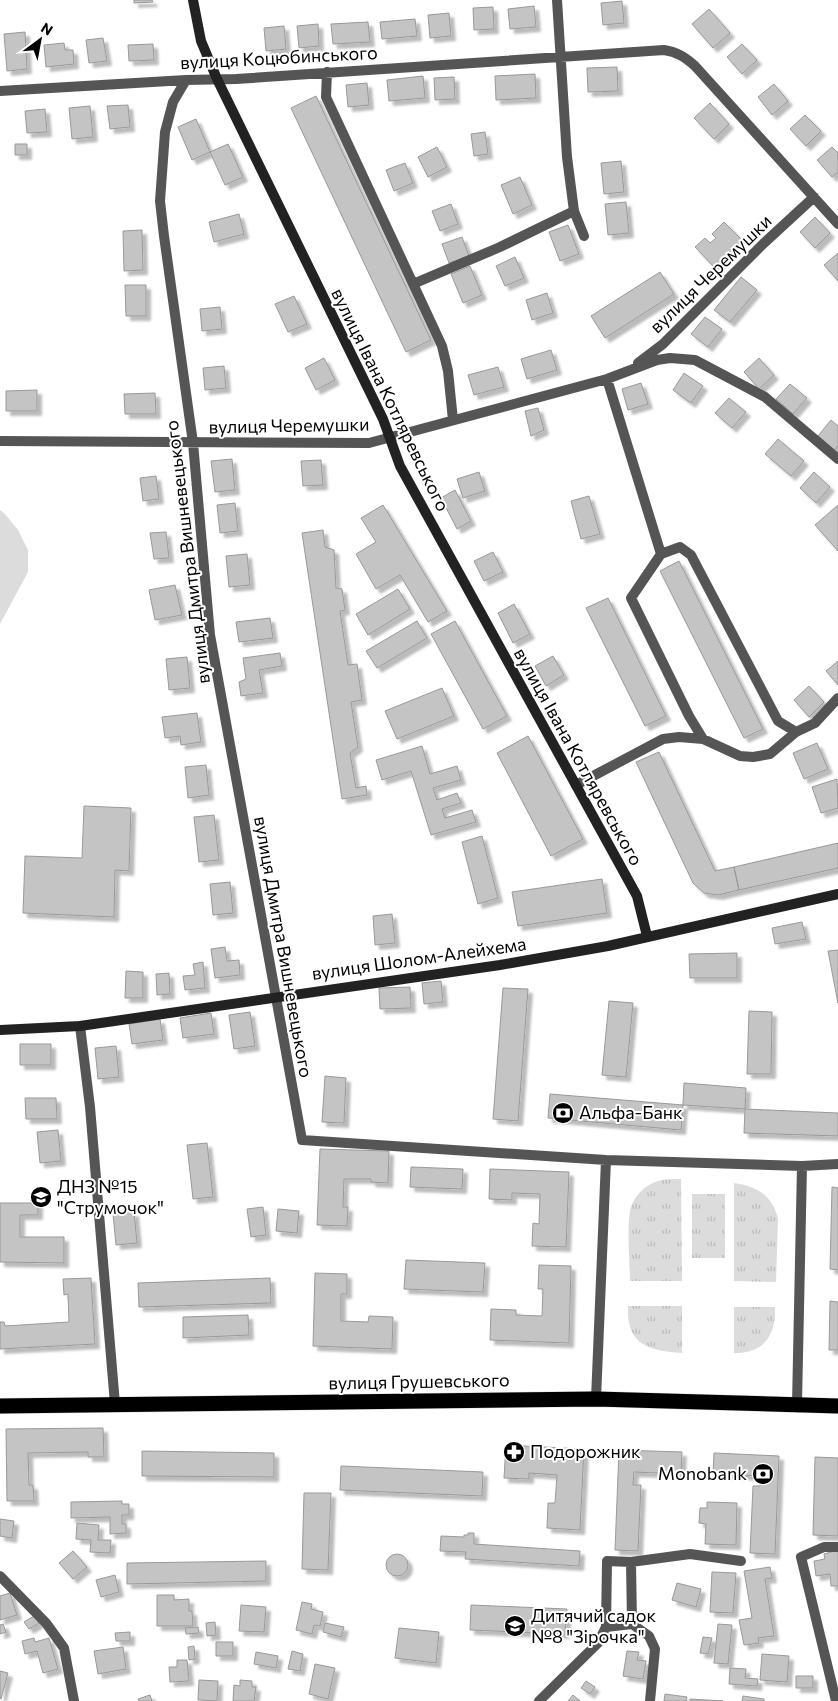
<svg xmlns="http://www.w3.org/2000/svg" width="838" height="1701" font-family="Commissioner,sans-serif">
<style>
.grass{fill:url(#grass-tufts)}
.garden{fill:#dcdcdc}
.building{fill:#c4c4c4;stroke:#999;filter:url(#shadow)}
.lines{fill:none;stroke-linecap:round;stroke-linejoin:round}
.highway-casing{stroke:#dbdbdb;stroke-width:16}
.street{stroke:#555;stroke-width:10}
.secondary{stroke:#222;stroke-width:10}
.highway{stroke:#000;stroke-width:15}
.labels{text-anchor:middle;stroke-width:4;stroke-linejoin:round;paint-order:stroke}
.street-label{font-size:18px;fill:#000;stroke:#fff}
.poi-label{font-size:18px;fill:#000;stroke:#fff;text-anchor:start}
</style>
<defs>
<pattern id="grass-tufts" width="24" height="20" patternUnits="userSpaceOnUse" patternTransform="scale(1.25)"><rect width="24" height="20" fill="#dcdcdc"/><path d="M3 7l-1-3M5 7V3M7 7l1-3M15 17l-1-3M17 17v-4M19 17l1-3" fill="none" stroke="#bbb"/></pattern>
<filter id="shadow"><feDropShadow dx="4.5" dy="4.5" stdDeviation="1" flood-color="#0004"/></filter>
</defs>
<rect width="100%" height="100%" fill="#fff"/>
<path class="grass" d="M681,1179L682,1281H630C630,1262 626,1223 631,1207C635,1195 646,1184 658,1181C665,1179 674,1179 681,1179Z
M734,1183C757,1186 773,1196 778,1219L776,1282L734,1281Z
M692,1194H725V1258H692Z
M628,1306H682V1353C649,1351 626,1345 628,1306Z
M734,1307H775C776,1336 764,1353 734,1353Z"/>
<path class="garden" d="M0,510L5,514L18,530L28,550V572L0,624Z"/>
<path class="building" d="M134,0H152L153,2L134,3Z
M622,1L624,23L603,25L601,3Z
M534,6L536,27L510,29L508,9Z
M493,7L494,29L474,30L473,8Z
M709,9L730,33L713,48L692,24Z
M449,13L451,36L430,38L428,15Z
M415,19L417,36L382,39L380,22Z
M368,22L370,42L333,44L331,24Z
M318,24L319,46L299,48L297,26Z
M284,26L286,49L266,51L264,28Z
M25,32L27,69L7,71L4,34Z
M103,38L107,61L89,63L86,40Z
M64,43L65,50H73L74,64L46,67L44,45Z
M153,44L154,60L129,61L128,45Z
M742,44L757,60L742,74L727,57Z
M617,67L618,91L588,92L587,68Z
M535,74L536,98L496,100L495,76Z
M423,76L425,98L389,101L387,80Z
M454,77L455,99L435,100L434,78Z
M367,83L369,105L348,107L346,85Z
M774,84L788,101L772,115L758,97Z
M316,96L431,340L406,352L291,108Z
M710,103L729,124L714,139L694,118Z
M128,105L130,127L110,129L107,106Z
M90,106L93,137L72,139L69,108Z
M45,109L47,132L27,133L25,111Z
M805,115L821,131L806,146L790,129Z
M196,119L210,152L192,160L178,127Z
M485,132L488,154L474,156L471,134Z
M15,144H27V155H15Z
M228,144L243,177L225,185L210,152Z
M437,147L447,167L428,177L418,157Z
M832,147L838,153V172L832,177L817,160Z
M621,161L624,192L604,194L601,163Z
M405,163L413,183L394,191L386,170Z
M520,177L532,205L513,214L501,185Z
M626,202L629,233L608,235L605,204Z
M451,204L458,224L440,231L432,211Z
M239,214L244,234L214,242L209,222Z
M815,217L830,233L815,248L800,232Z
M724,222L742,240L714,267L695,247L705,238L710,243L716,238L712,234Z
M568,225L579,254L560,261L549,232Z
M142,230L143,270L124,271L123,231Z
M462,237L469,256L449,263L442,244Z
M838,253V281L824,265Z
M515,257L524,278L505,286L496,266Z
M470,266L482,295L463,303L451,274Z
M660,272L674,294L605,338L591,316Z
M741,277L757,290L730,322L714,310Z
M125,285H146V316H126Z
M547,293L553,313L532,320L526,300Z
M294,296L307,324L288,332L275,304Z
M220,307L222,329L202,331L200,309Z
M705,317L722,329L708,347L691,334Z
M551,350L557,370L527,379L521,359Z
M324,358L335,380L316,390L305,368Z
M759,358L774,375L759,389L744,372Z
M224,366L226,388L205,390L203,368Z
M498,367L504,387L474,395L468,375Z
M684,373L703,386L691,403L673,390Z
M641,383L648,404L628,410L622,389Z
M790,384L807,398L793,414L776,399Z
M37,390V411H6V391Z
M155,393L156,414H125L124,394Z
M729,398L746,412L732,428L715,413Z
M538,408L544,430L531,436L525,411Z
M831,420L838,426V446L834,450L818,436Z
M778,439L804,461L791,476L765,454Z
M232,459L235,490L215,492L211,461Z
M321,460L323,485L303,486L301,461Z
M479,472L485,491L463,498L457,479Z
M814,472L830,487L816,503L800,488Z
M156,476L159,499L143,501L140,478Z
M455,490L471,521L457,529L441,498Z
M589,496L600,534L581,539L571,501Z
M235,503L238,531L220,533L217,505Z
M383,505L447,611L428,622L400,575L376,589L356,554L376,542L361,518Z
M838,505V551L815,525Z
M323,530L325,547L334,550L336,588L342,589L345,610L340,611L348,665L357,664L362,700L351,702L358,747L350,753L356,788L366,786L367,795L342,799L302,533Z
M166,532L169,558L154,559L150,533Z
M493,552L503,572L484,581L474,561Z
M247,554L250,585L229,587L226,556Z
M679,561L763,729L744,738L660,571Z
M175,585L182,615L155,620L149,590Z
M398,589L410,609L368,635L356,614Z
M608,598L666,716L645,726L586,608Z
M514,604L530,634L513,643L498,613Z
M270,618L273,638L239,642L236,622Z
M417,621L427,638L377,668L366,651Z
M455,621L507,716L483,729L431,634Z
M280,653L282,666L259,670L263,693L241,696L239,682L246,679L243,658Z
M553,656L564,675L546,686L535,666Z
M187,657L190,688L169,690L166,659Z
M838,661V685L826,671Z
M809,686L824,702L809,717L794,700Z
M442,688L454,716L397,739L385,711Z
M197,713L201,742L181,745L180,736L165,738L162,717Z
M528,736L583,839L551,856L497,753Z
M817,743L828,769L804,779L793,753Z
M422,746L430,774L457,766L461,780L433,788L437,800L457,793L461,803L442,809L445,818L472,810L476,822L431,835L411,771L382,780L376,760Z
M659,752L715,871L734,867L739,890L718,895L704,893L693,883L636,762Z
M206,765L209,795L188,798L185,767Z
M837,779L838,808L821,813L812,787Z
M84,806L131,808L129,871L115,870L114,917L23,913L25,856L82,858Z
M214,815L219,860L199,862L194,817Z
M482,836L498,898L478,904L462,842Z
M838,843V868L739,890L734,867Z
M602,879L607,913L518,926L512,892Z
M230,882L233,913L213,915L210,884Z
M392,914L395,943L375,945L373,916Z
M802,922L806,939L775,944L772,928Z
M225,947L227,961L239,960L240,975L215,978L211,949Z
M838,950V1003L828,951Z
M737,953V978H690L689,954Z
M203,962L205,988L185,990L183,976L195,975L193,964Z
M126,971L143,972V998H125Z
M169,973L170,994L157,995L156,974Z
M441,981L443,1002L424,1004L422,983Z
M410,987L411,1008L380,1009L379,988Z
M503,988L528,989L518,1121L493,1119Z
M609,1001L633,1003L626,1077L602,1075Z
M749,1011L772,1012L771,1074H747Z
M250,1012L255,1046L234,1049L229,1015Z
M211,1013L214,1034L183,1038L180,1018Z
M160,1019L163,1040L132,1044L129,1024Z
M20,1044H51V1065H20Z
M116,1046L119,1077L98,1079L95,1048Z
M325,1076L346,1078L344,1123L322,1122Z
M684,1083L746,1088L745,1109L683,1105Z
M550,1094L683,1105L681,1130L548,1118Z
M25,1098H56L57,1119H26Z
M745,1109L838,1113V1136L744,1133Z
M58,1130L61,1161L40,1163L37,1132Z
M207,1143L213,1197L193,1199L187,1145Z
M320,1149L389,1151L388,1183L371,1182V1179H344L343,1207H348L347,1226L317,1225Z
M411,1167L463,1169L462,1189L410,1187Z
M490,1169L569,1172L566,1247L532,1246L533,1223L539,1224L540,1194L512,1193V1200L489,1199Z
M832,1187L838,1188V1270L830,1269Z
M0,1203H38V1215H20V1237H64V1263L0,1262Z
M263,1207L266,1235L251,1237L247,1209Z
M278,1209L299,1211L297,1233L276,1231Z
M134,1212L137,1243L116,1245L113,1214Z
M406,1260L485,1263L483,1292L404,1289Z
M539,1265L571,1266L569,1343L490,1340L491,1309L516,1310V1315L542,1316L543,1289H538Z
M315,1273L347,1274V1294H341V1321L368,1322L369,1316L393,1317L392,1349L313,1346Z
M91,1278L95,1344L0,1349V1322H4L5,1326L69,1322L68,1294L64,1295L63,1279Z
M270,1278L271,1303L139,1307L138,1283Z
M830,1301L838,1302V1350H829Z
M248,1315L249,1335L183,1338V1317Z
M103,1428L104,1457H88V1452L28,1453L29,1485H33L34,1501H7L6,1429Z
M506,1445L584,1449L580,1530L547,1528L548,1503H555L557,1475L529,1473V1479L504,1478Z
M619,1450L682,1452L681,1474L634,1472L633,1485H641L638,1551L615,1550Z
M142,1451L274,1453V1477L142,1476Z
M714,1453L779,1456L775,1554L750,1553L753,1486H760L761,1476L713,1474Z
M815,1457L838,1458V1536L813,1535Z
M341,1466L483,1472L482,1496L340,1490Z
M304,1493H331L328,1570L302,1569Z
M122,1501V1504H129V1515H122V1524H126V1533L110,1534V1517L71,1518V1502Z
M707,1502L737,1503L736,1545L705,1544L706,1524L699,1523L700,1508H707Z
M0,1519L14,1521L12,1538L0,1536Z
M77,1523L99,1525L98,1540H111L110,1553L90,1552L91,1540L76,1539Z
M468,1533H474V1544L580,1551L579,1566L465,1559L466,1552L440,1551L441,1536L464,1537V1535H468Z
M838,1550V1586H831L830,1574L816,1576L814,1561L825,1559L824,1554Z
M73,1551L87,1567L73,1579L59,1563Z
M386 1565a11 11 0 1 1 22 0a11 11 0 1 1-22 0Z
M266,1561V1581L127,1584V1563Z
M770,1567L772,1578L765,1579L774,1636L758,1638L759,1643L744,1645L739,1620L752,1618L744,1571Z
M712,1572L736,1573L733,1613L710,1612Z
M115,1575L119,1592L101,1597L96,1580Z
M677,1583L701,1589L696,1607L672,1600Z
M10,1593L17,1615L0,1620V1596Z
M157,1595H174V1600L189,1599V1611H192L193,1626H157Z
M302,1602L312,1604L311,1609L323,1612L320,1626L314,1625L312,1634L296,1630Z
M241,1605L266,1607L264,1632L239,1631Z
M471,1605L567,1609L565,1634L470,1630Z
M34,1616L39,1623L29,1629L24,1622Z
M215,1622L216,1635L207,1636L206,1623Z
M325,1623L344,1627L341,1637L323,1632Z
M3,1624L6,1632L0,1634V1625Z
M718,1624L732,1625L728,1664L714,1663Z
M198,1627L199,1633L186,1634L185,1628Z
M399,1628L439,1632L436,1663L395,1658Z
M130,1632V1641H116L115,1633Z
M703,1637L712,1638L708,1654L700,1653Z
M34,1638L35,1642L49,1638L58,1669L43,1673L37,1651L25,1654L22,1641Z
M216,1642H233V1656H216Z
M194,1646L195,1659L189,1660L188,1647Z
M123,1647L126,1669L98,1674L94,1651Z
M292,1651L303,1654L300,1671L288,1669Z
M627,1651L639,1652L637,1660L646,1661L643,1679L623,1676Z
M256,1652L278,1656L276,1668L254,1664Z
M762,1654L789,1656L787,1682L760,1680Z
M177,1660H187L189,1681L170,1682L169,1667H177Z
M315,1664L335,1668L328,1699L309,1694Z
M730,1668L746,1669L745,1678L758,1679L757,1686L729,1684Z
M0,1671L8,1673L1,1699L0,1698Z
M796,1676H813V1688H796Z
M199,1680L218,1681L217,1701L198,1700Z
M240,1680L252,1681V1687H256L254,1701H233L234,1685L240,1686Z
M586,1681L595,1687L590,1694L581,1688Z
M665,1694L687,1697L686,1701H664Z
M150,1695L152,1701H139L138,1699Z
M573,1695L580,1701H568Z
M743,1696L764,1699V1701H742Z
M690,1699L723,1701H690Z"/>
<g class="lines">
<g class="highway-casing">
<path id="highway" d="M0,1406L596,1399L838,1406"/>
</g>
<path class="street" d="M557,0L567,157L574,211L584,236
M327,72L326,97L442,346L448,371L453,420
M186,80L173,102L165,132L160,201L164,236L193,443L210,635L302,1140L606,1160L802,1166L838,1164
M0,91L186,80L236,79L664,50C677,52 685,57 695,66L838,224
M413,284L500,247L574,211
M638,363L663,344L763,244L814,197
M607,379L661,554L680,547L691,555L778,721L796,732L815,723L838,698
M0,441L369,443L607,379L657,360L670,358L695,360L765,397L838,459
M661,554L631,598L689,716L703,739
M576,785L663,739L679,737L703,739L740,756L753,757L770,754L796,732
M80,1026L90,1107L115,1404
M596,1399L606,1160
M797,1404L802,1166
M631,1562L690,1554L741,1561
M0,1576L46,1623L64,1648L74,1701
M606,1627L632,1624L649,1636L655,1649L650,1701
M539,1701L598,1643L606,1627L607,1561L631,1562L632,1624
M836,1701L801,1557L824,1547H838"/>
<path class="secondary" d="M193,0L201,41L217,79L383,419L400,466L637,896L647,936
M0,1030L80,1026L500,965L608,946L838,894"/>
<use href="#highway" class="highway"/>
</g>
<defs>
<g id="bank-disc" transform="scale(1.125)"><circle r="9.5" fill="#000" stroke="#fff"/><path d="M-6-4H6V4H-6ZM0-2.3a2.3 2.3 0 1 0 0 4.6a2.3 2.3 0 1 0 0-4.6Z" fill="#fff"/></g>
<g id="school-disc" transform="scale(1.125)"><circle r="9.5" fill="#000" stroke="#fff"/><path d="M0-5L7-2L0 1L-7-2ZM-4 1L0 2.5L4 1V4Q0 6-4 4Z" fill="#fff"/></g>
<g id="pharmacy-disc" transform="scale(1.125)"><circle r="9.5" fill="#000" stroke="#fff"/><path d="M-2-6h4v4h4v4h-4v4h-4v-4h-4v-4h4Z" fill="#fff"/></g>
</defs>
<g fill-rule="evenodd">
<use href="#bank-disc" x="563" y="1113"/>
<use href="#school-disc" x="41" y="1197"/>
<use href="#pharmacy-disc" x="514" y="1452"/>
<use href="#bank-disc" x="763" y="1474"/>
<use href="#school-disc" x="515" y="1626"/>
</g>
<g class="labels">
<g class="street-label">
<text transform="translate(279 58) rotate(-3)" y="6">вулиця Коцюбинського</text>
<text transform="translate(711 274) rotate(-44)" y="6">вулиця Черемушки</text>
<text transform="translate(390 400) rotate(64)" y="6">вулиця Івана Котляревського</text>
<text transform="translate(289 426) rotate(-1)" y="6">вулиця Черемушки</text>
<text transform="translate(188 552) rotate(-97)" y="6">вулиця Дмитра Вишневецького</text>
<text transform="translate(578 757) rotate(61)" y="6">вулиця Івана Котляревського</text>
<text transform="translate(283 947) rotate(80)" y="6">вулиця Дмитра Вишневецького</text>
<text transform="translate(419 959) rotate(-8)" y="6">вулиця Шолом-Алейхема</text>
<text transform="translate(419 1382) rotate(-1)" y="6">вулиця Грушевського</text>
</g>
<g class="poi-label">
<text x="579" y="1119">Альфа-Банк</text>
<text x="57" y="1193">ДНЗ №15<tspan x="57" dy="21">"Струмочок"</tspan></text>
<text x="530" y="1458">Подорожник</text>
<text x="747" y="1480" text-anchor="end">Monobank</text>
<text x="531" y="1622">Дитячий садок<tspan x="531" dy="21">№8 "Зірочка"</tspan></text>
</g>
</g>
<g transform="translate(40 40) rotate(32)" stroke="#ffffff" stroke-width="4" paint-order="stroke">
<path d="M0-4L9 19L0 12L-9 19Z" fill="#000000"/>
<text y="-8" font-size="14" font-weight="bold" text-anchor="middle" fill="#000000">N</text>
</g>
</svg>
